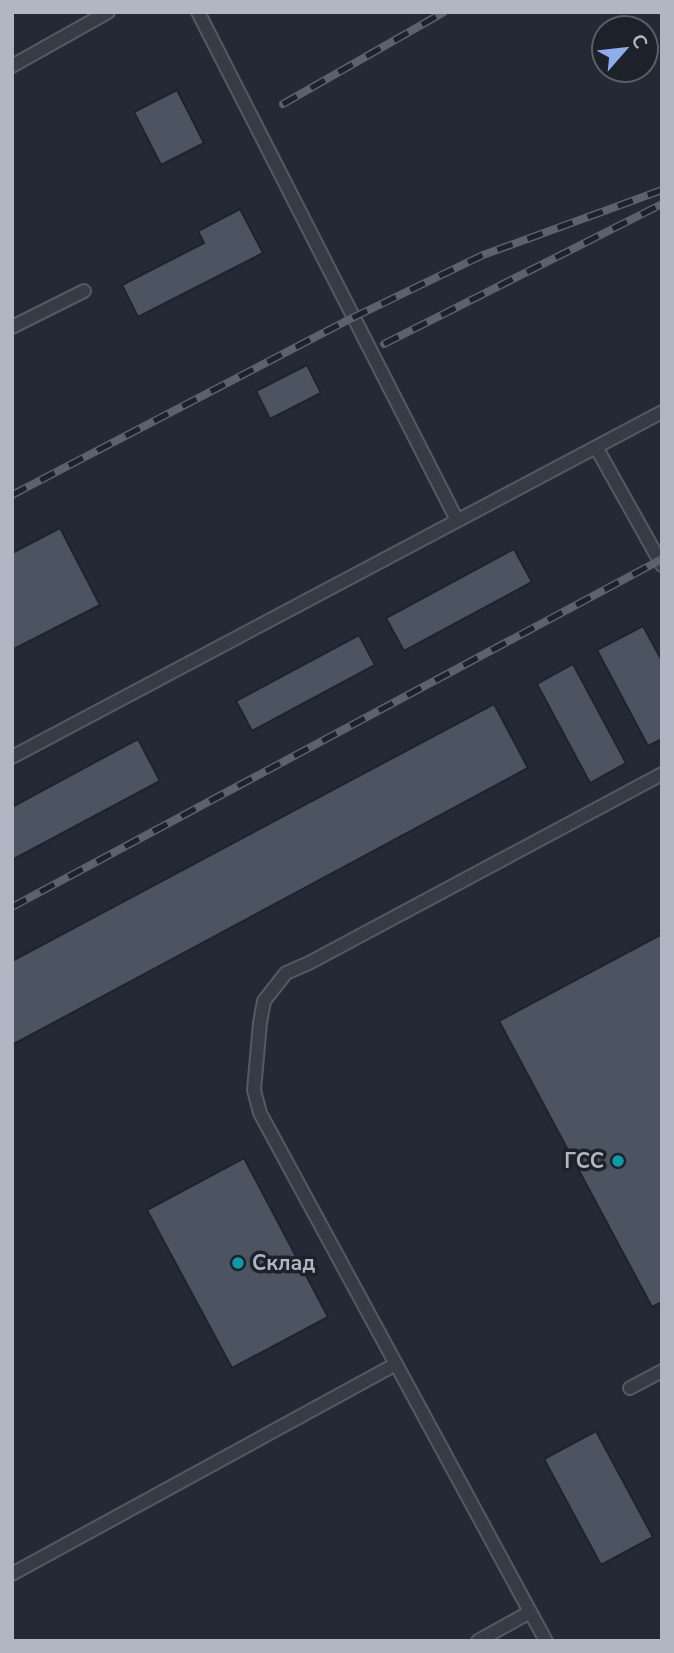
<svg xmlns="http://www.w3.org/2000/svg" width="674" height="1653" font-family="'Nunito Sans',sans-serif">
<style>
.building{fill:#4c5461;stroke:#1e232d;stroke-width:2}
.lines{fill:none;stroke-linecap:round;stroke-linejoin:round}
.lane-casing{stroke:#545a64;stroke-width:16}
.lane{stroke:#363c46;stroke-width:12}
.rail-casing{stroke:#5b626e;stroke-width:8}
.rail{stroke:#1c212a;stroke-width:5;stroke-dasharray:16;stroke-linecap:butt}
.culture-dot{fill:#0f9aa8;stroke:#1c212a;stroke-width:2.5}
.labels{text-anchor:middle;stroke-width:7;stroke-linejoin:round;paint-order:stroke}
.poi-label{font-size:21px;font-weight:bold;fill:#b1b7c2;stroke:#1c212a;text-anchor:end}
</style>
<rect width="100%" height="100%" fill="#232a35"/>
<path class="building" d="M177,90L204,143L161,165L134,112Z
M240,209L263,253L138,317L122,285L204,243L198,231Z
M307,365L321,393L270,419L256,391Z
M60,528L100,605L12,650V553Z
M514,549L532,582L404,651L386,618Z
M643,626L662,661V739L648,746L597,650Z
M359,635L375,665L252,731L236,701Z
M573,664L626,763L590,783L537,684Z
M494,704L528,768L12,1045V961Z
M138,739L160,781L12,860V807Z
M662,934V1302L652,1307L499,1021Z
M244,1158L328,1317L232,1368L147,1210Z
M596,1431L653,1537L601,1565L544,1459Z"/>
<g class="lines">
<g class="lane-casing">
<path id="lane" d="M198,12L457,520
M12,66L108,12
M12,327L84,291
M596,447L662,565
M12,757L662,412
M630,1388L662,1371
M12,1574L396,1364
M478,1641L530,1612
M546,1641L260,1113L254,1090L260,1023L264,1001L286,973L309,963L662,774"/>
</g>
<use href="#lane" class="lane"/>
<g class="rail-casing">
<path id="rail" d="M283,104L444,12
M384,344L662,204
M12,495L348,320L483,255L662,190
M12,907L662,559"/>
</g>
<use href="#rail" class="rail"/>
</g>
<g class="culture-dot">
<circle cx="618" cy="1161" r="7"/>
<circle cx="238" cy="1263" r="7"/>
</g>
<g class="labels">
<g class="poi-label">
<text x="604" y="1168">ГСС</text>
<text x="252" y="1270" text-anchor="start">Склад</text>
</g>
</g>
<rect width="674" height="1653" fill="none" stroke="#b1b7c2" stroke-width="28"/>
<g transform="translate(625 49) rotate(62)"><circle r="33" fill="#1c212a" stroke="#585d67" stroke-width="2"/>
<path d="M0-5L12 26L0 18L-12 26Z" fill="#8eaeea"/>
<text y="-10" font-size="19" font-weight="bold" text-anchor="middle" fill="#b1b7c2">С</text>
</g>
</svg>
